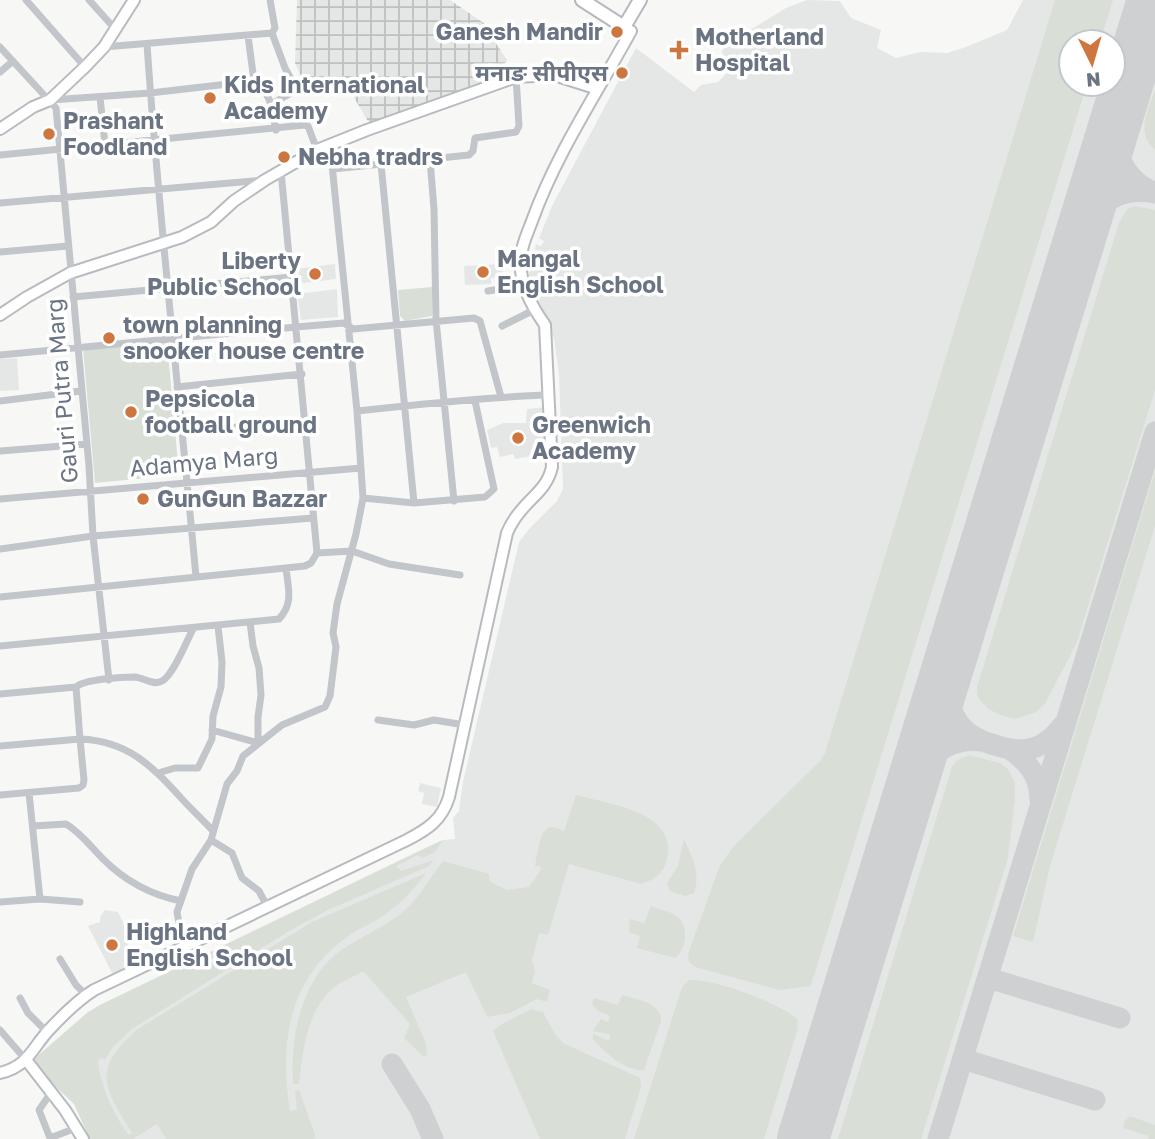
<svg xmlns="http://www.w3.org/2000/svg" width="1155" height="1139" font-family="'Golos Text','Noto Sans Devanagari',sans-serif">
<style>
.built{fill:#e5e7e6;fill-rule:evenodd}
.industrial{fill:url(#industrial-grid)}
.green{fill:#d9ded7}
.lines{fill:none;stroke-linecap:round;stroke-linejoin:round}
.taxiway{stroke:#ced0d2;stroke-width:21}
.runway{stroke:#ced0d2;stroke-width:52}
.secondary-casing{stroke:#b7babf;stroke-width:14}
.primary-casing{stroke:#b6b8bd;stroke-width:16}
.street{stroke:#c2c5c9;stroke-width:7}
.secondary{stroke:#fff;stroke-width:10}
.primary{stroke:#fff;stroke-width:12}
.poi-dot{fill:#ce763f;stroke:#fff;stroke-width:2.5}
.labels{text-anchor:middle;stroke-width:7;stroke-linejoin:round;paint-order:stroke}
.poi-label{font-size:23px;font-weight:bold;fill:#6b7483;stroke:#fff;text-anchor:start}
.street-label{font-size:23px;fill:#6b7483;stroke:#fff}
</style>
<defs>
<pattern id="industrial-grid" width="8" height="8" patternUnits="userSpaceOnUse" patternTransform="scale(1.75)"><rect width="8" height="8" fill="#e5e7e6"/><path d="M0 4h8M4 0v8" fill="none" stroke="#bec0c0"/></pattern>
</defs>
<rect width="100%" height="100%" fill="#f7f8f6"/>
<path class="built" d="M807,0L840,1L851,18L881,30L877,48L896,58L920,52L947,53L966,47L1007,30L1023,0H1155V1139H90L74,1104L33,1060L87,1013L100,1005L431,845L443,840L455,839L453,818L460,810L459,809L463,782L519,542L529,529L557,501L563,489L559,375L554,339L531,290L529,274L536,244L541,246L544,241L539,238L552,206L636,48L694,92L701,85L718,82L726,74L728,67L722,52L724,46L786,8ZM1071,42H1113V84H1071Z
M335,264L336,279L296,284L294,269Z
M502,264L503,277L491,278V284L465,285L464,266Z
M337,289L338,317L301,320L297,294Z
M17,358L19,390L0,391V359Z
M546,407L548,453L515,459L513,454L500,457L497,447L491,448L487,430L503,423H526L527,409Z
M420,783L441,788L437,807L422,804L424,793L418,791Z
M105,910L118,912L123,922L131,958L132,966L113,975L88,926L100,922V917Z"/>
<path class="industrial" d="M297,0H450L497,32L495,42L507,60L495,80L476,89L369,123L350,91L348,81L315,94L303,82L295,63Z"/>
<path class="green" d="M1055,0H1113L1100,42H1071V84H1087L812,982L810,986L780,990L695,967L689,962L688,954L720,865L734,846L820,761L825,753Z
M1155,89V150C1135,131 1148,112 1155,89Z
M1134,206L1155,210V390L1077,642L1045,704L1034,713L1014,719L1001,715L988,709L980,700L977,694V687L1119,223L1127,209Z
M432,287V316L405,321L400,316L398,290Z
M167,341L179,475L95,483L83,349Z
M1155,471V526L1050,866L1033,942L1013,936Z
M969,755L1000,763L1008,769L1015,783V799L1008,858L921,1139H838L952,767L956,761Z
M576,795C608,804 678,811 667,859C664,873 654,880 641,884L569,864L548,935L539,933L532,960L535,971L532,983L550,990L547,1002L537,999L510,1013L487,1017L466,972L406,997L425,1041L427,1054L424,1057L404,1038L410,1024L364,972H361C352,978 339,982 332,989C306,1014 303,1050 299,1084H293C290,1040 300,985 335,955C356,938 382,929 403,912C420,897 430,878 443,861L489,874V881L507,890L529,887L541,870L540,866H535C537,857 539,832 548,828C553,825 560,830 564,831Z
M684,839C692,856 701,874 694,893L685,896L670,891L667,883L678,866Z
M443,840L435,852L422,858L418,855L396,866L401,871L434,860L429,866L328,910L289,931L132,1029L112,1048L105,1060L102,1058L98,1060C99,1082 115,1118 129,1135L132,1133C102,1085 92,1069 138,1029L312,922L426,873C412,892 396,909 375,921C366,926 356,930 347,937C288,979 279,1044 290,1111L297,1110L295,1091L299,1090L316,1137L314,1139H166L157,1124L133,1139H90L74,1104L44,1076L33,1060L87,1013L100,1005Z
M651,906C658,909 666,910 673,914C690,922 688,947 675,958L637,948L640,936L629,932L630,919L644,923Z
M689,980C713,978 780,1003 797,1019L798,1028L764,1139H634L682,987Z
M622,995C637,1000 662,1002 661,1021L644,1070C626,1072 604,1052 593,1039V1034L609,1041L610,1034L593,1031L601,1019L608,1022L610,1016L598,1011L592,1004L594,998L618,1005Z
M531,1009L543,1012L555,1034L563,1043L640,1078L641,1087L625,1139H540L493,1031L502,1024Z
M1130,1116L1155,1125V1139H1148L1149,1136L1123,1128L1125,1121Z"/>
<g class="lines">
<path class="taxiway" d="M1112,137C1120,162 1128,181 1153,192
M1084,227C1101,200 1122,187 1155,193
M945,680C947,695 949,709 958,722C967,735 980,741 995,745C1024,755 1044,750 1063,725
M1011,750C1029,763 1040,777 1040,800
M917,771C936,751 952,738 981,741
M988,978L1120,1018
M963,1059L1095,1100
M392,1064L420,1109L433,1139
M938,1139L1155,432"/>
<path class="runway" d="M803,1139L1153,0"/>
<g class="secondary-casing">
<path id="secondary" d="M0,129L33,107L50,100L85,67L104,47L134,0
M0,315L27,297L70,273L182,237L211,222L234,201L265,180L317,150L367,130L516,77L554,75L598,89
M27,1061L65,1110L83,1139
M0,1073C28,1066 31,1050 48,1031C61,1017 78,1000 94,990L407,840C428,829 442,820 449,797L507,533C510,526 514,519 519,513C532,496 547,489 552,467L545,325C531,305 518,282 521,256C522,244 528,232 532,221C556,154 597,93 631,31L624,27"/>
</g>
<g class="primary-casing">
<path id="primary" d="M582,0L624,27L640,0"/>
</g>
<path class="street" d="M26,0L85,67
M89,0L116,30
M272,33L285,68L297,90L271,104L276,130
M248,36L254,81L262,84L271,104
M147,44C159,223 180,400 196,577
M0,47L56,108L89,466L93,536L109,680
M104,47L272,33L275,28L270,0
M0,72L13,61
M100,97L105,145
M51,100L150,93L254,81
M0,155L304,125L308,126L317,150
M430,160L434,209L436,320L454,501
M381,164L414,503
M333,169L469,155L473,151L475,138L516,132L519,126L516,77
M281,171L317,553
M0,203L264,180
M0,252L68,246
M488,291L524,285
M73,297L292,277
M502,326L534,310
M0,355L296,327L344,323L353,329L474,318L480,321L501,397
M177,387L302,374
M0,401L81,391
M357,411C420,404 485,397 549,395
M182,432L306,421
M0,451L87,444
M363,498L414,503L485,497L494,489L475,401
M0,499L361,468
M0,549L93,536L313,518
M0,597L305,566L311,563L317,553L352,551L389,564L460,575
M0,646L279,619C294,603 288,588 286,568
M76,687L80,739C128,741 151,765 182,799C192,810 203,820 213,831
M0,694L76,687C85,679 122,677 135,677C144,678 154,686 162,681C173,676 187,640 193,629
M378,720L414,725L434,720L465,725
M212,730L258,743V717L261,695L259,668L253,646L250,622
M0,746L80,739L84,780L83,785L79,788L0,795
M158,773L175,768H198L212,739L213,716L221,687L222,662L218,626
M33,826L66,824C81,833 91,847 103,859C125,881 151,895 181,901
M211,840L232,853L242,878L259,891L267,906
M40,899L80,902
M0,902L40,899L29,793
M188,945L180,929L177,912L192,869L211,840L227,784L237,771L243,756L282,725L325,707L330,696L336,647L333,633L337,604L356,534L363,498L357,411L330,145
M60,959L76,985L86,995
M20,998L28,1013L47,1032
M0,1030L26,1060
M50,1094L39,1110L50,1138L76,1128"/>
<use href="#secondary" class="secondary"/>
<use href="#primary" class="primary"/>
</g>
<g class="poi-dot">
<circle cx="617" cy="32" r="7"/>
<path d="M675.5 39.5h7v7h7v7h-7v7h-7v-7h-7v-7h7z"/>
<circle cx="622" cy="73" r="7"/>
<circle cx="210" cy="98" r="7"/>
<circle cx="49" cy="134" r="7"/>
<circle cx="284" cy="157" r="7"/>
<circle cx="483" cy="272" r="7"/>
<circle cx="315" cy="274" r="7"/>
<circle cx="109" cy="338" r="7"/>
<circle cx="131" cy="412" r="7"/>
<circle cx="518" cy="438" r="7"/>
<circle cx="143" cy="499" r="7"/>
<circle cx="112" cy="945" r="7"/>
</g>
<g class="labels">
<g class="poi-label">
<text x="603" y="40" text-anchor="end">Ganesh Mandir</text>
<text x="695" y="45">Motherland<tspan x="695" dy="26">Hospital</tspan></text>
<text x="608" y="81" text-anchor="end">मनाङ सीपीएस</text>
<text x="224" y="93">Kids International<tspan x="224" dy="26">Academy</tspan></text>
<text x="63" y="129">Prashant<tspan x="63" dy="26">Foodland</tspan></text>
<text x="298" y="165">Nebha tradrs</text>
<text x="497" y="267">Mangal<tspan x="497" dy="26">English School</tspan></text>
<text x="301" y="269" text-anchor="end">Liberty<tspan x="301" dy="26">Public School</tspan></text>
<text x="123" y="333">town planning<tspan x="123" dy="26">snooker house centre</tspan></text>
<text x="145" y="407">Pepsicola<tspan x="145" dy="26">football ground</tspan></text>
<text x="532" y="433">Greenwich<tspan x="532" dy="26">Academy</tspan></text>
<text x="157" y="507">GunGun Bazzar</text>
<text x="126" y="940">Highland<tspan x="126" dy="26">English School</tspan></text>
</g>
<g class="street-label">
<text transform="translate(62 391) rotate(-95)" y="8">Gauri Putra Marg</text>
<text transform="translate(204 462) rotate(-5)" y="8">Adamya Marg</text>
</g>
</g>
<g transform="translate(1092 63) rotate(175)"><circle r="33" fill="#ffffff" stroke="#c4c7cd" stroke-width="2"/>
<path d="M0-5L12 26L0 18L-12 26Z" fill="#ce763f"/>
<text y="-10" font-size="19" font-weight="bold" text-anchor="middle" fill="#6b7483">N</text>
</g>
</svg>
